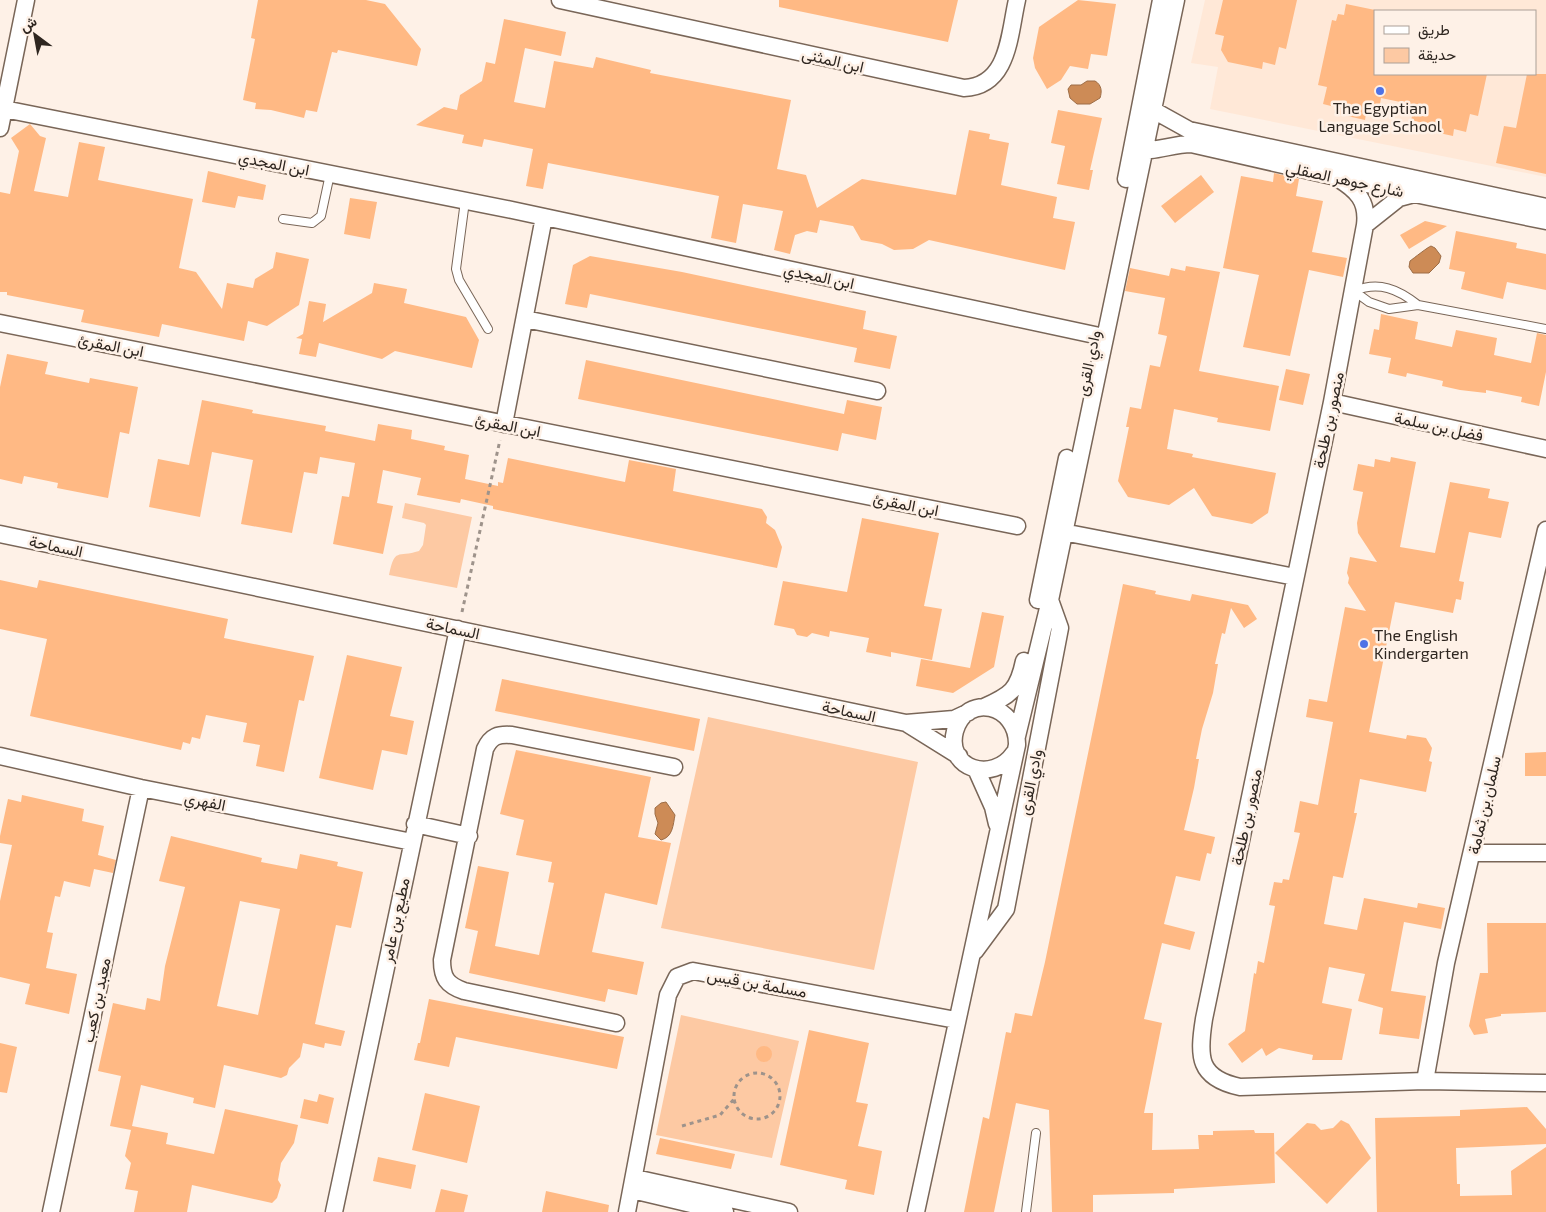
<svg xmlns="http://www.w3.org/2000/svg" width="1546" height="1212" font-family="'Exo 2',Vazirmatn,sans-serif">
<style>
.built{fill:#ffe8d7;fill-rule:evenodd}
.green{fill:#fdc9a3}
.water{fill:#cd8b56;stroke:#9d6d46}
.building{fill:#ffb984;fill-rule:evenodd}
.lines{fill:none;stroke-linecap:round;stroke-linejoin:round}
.service-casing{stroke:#796658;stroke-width:10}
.minor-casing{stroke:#796658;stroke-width:19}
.path{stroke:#9e938b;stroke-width:3;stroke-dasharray:4 4;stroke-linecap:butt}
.service{stroke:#fff;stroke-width:8}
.minor{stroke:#fff;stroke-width:16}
.poi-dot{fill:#4f72e6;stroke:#fef1e7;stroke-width:2}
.labels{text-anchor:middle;stroke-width:5;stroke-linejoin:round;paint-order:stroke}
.street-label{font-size:16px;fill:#2e2620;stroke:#fef1e7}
.poi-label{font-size:16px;fill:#2e2620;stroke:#fef1e7}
</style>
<rect width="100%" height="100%" fill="#fef1e7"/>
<path class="built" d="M1205,0H1546V177L1210,109L1218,67L1191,63ZM1375,11H1535V74H1375Z"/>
<path class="green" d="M405,503L472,517L457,588L389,575C395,547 397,558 419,551L423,545L426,525L424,523L402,518Z
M708,717L918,762L874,970L661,928Z
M681,1015L799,1041L772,1158L656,1135Z"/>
<path class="water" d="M1087,81H1095C1102,85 1102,92 1100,98L1090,104H1077L1070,98L1068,89L1071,85H1081Z
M1431,246L1435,248L1441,256L1439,263L1429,273H1413L1409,267L1410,261C1414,258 1428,247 1431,246Z
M666,802L675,815C673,825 673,837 661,840L655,834L658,823L655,814V808L661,803Z"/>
<path class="building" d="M258,0H366L385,4L421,49L417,66L338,50L337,53L332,52L317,112L306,110L304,118L271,110L255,109L256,103L243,100L255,39L251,38Z
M779,0H958L948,42L779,7Z
M1078,0L1116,4L1107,56L1091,54L1088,69L1070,66L1061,80L1047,89L1035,68L1033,58L1039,27Z
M1223,0H1297L1286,49L1279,47L1275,65L1263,62L1262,69L1228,62L1221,50L1224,36L1215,34Z
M1346,4L1375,10V74H1487L1478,116L1470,114L1466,132L1454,129L1453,136L1421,129L1423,123L1411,120L1415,105L1381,98L1378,116L1366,113L1365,120L1334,113L1335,107L1323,104L1327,87L1318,85L1332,20L1336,21L1338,14L1344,15Z
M504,19L566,32L561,56L525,48L514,102L545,108L554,61L593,68L596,57L651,70L650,73L791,100L777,169L806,175L817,208L862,179L956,195L969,130L990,134L989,139L1009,143L1001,185L1057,197L1053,218L1075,222L1065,270L929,240L913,249L894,250L882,244L861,240L853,226L820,220L817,233L807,231L795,235L790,254L774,250L783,211L743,204L736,243L711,238L719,196L548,163L543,189L526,186L533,149L484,139L482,147L462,143L464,135L416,125L444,107L457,110L460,95L482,81L486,62L495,64Z
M1527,74H1546V174L1496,163L1504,126L1516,128Z
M1058,110L1102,118L1090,170H1093L1089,190L1057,184L1065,146L1051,143Z
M30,124L40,136L46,138L34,191L68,197L79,142L105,147L98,180L193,199L179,268L196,272L222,309L227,283L253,288L255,279L273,268L276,252L309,259L299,305L267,326L248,321L244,341L162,324L159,337L81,322L84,310L7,295V292H0V192L10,194L19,151L11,138Z
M208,171L266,185L263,200L238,196L235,208L202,202Z
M1274,173L1299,179L1296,196L1323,201L1312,252L1347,258L1343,277L1309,270L1290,356L1243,347L1259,275L1223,268L1241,176L1273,182Z
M1201,175L1214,192L1175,223L1161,206Z
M350,198L377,202L370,239L344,234Z
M1425,221L1447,226L1409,249L1400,235Z
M1456,231L1517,243L1516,248L1546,254V290L1507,282L1503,299L1461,289L1465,272L1449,269Z
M590,256L682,272L866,311L863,329L897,336L890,369L854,362L857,348L664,309L590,294L587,308L565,304L573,265Z
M1186,266L1220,272L1199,371L1279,386L1270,431L1217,422L1218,418L1174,409L1167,449L1193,454L1192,457L1276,473L1268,513L1252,524L1212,516L1194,488L1169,505L1128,497L1118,481L1129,427H1126L1130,407L1141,409L1150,365L1160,367L1167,336L1158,334L1165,298L1125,291L1130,268L1169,276L1171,268L1185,271Z
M374,283L407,289L404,303L466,317L479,340L472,368L395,351L382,359L319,343L316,357L299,354L302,339L296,338L303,334L309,301L326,304L323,322L372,293Z
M1381,314L1418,322L1415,339L1452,347L1456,330L1497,338L1494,355L1531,363L1537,333L1546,335V372L1539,406L1521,402L1522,397L1486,390V393L1460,390L1442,386L1443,381L1407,373L1406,377L1388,373L1391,358L1369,354L1374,329L1379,330Z
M7,354L48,362L45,374L89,383L90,378L138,387L129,434L120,432L108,498L57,488L58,483L24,476L22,484L0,479V387Z
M586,360L844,414L847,400L882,407L876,440L842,433L838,451L578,399Z
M1286,369L1310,374L1303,405L1279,400Z
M202,400L253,410L252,413L326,426L325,431L375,441L378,424L412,430L411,439L445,446L444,450L469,455L465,479L498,486V482L503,483L508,458L625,482L629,460L676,469L673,491L762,509L767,517L766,523L775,530L782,547L777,568L493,509V506L461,499L460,503L417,495L421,478L383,470L377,503L393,506L383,554L333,544L342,496L349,497L355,463L320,457L317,474L304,472L292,533L241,524L253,460L212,452L200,517L149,507L158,459L189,465Z
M1391,457L1416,462L1400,547L1435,553L1450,482L1490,489L1488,498L1509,502L1501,538L1469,532L1459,581L1464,582L1461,600L1456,599L1453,613L1395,602L1369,732L1406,739L1407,735L1426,738L1432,748L1429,761L1432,762L1426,792L1360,779L1354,813H1357L1343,878L1333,876L1324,924L1357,930L1364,898L1417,908L1418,903L1445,908L1441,929L1404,922L1391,991L1426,996L1419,1039L1379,1034L1383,1008L1358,1001L1365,974L1329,967L1322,1003L1352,1009L1342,1060H1312L1313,1055L1279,1048L1266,1056L1262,1048L1242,1063L1228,1044L1245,1031L1254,973L1256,974L1258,961L1264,963L1275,906L1269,905L1274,882L1282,883L1283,879L1289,880L1300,833L1294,832L1300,801L1318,805L1333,722L1306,717L1309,699L1327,702L1345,607L1366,611L1348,583L1349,578L1347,573L1350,557L1377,562L1358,533L1357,523L1363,492L1353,490L1358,464L1374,467L1375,459L1390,462Z
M862,518L939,533L924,606L942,609L932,660L891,652V657L866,652L869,638L830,631L829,637L812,633L807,637L797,635L794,629L774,625L783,581L847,592Z
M0,580L37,588L39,580L228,619L224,638L314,656L304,701L299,700L284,772L256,766L260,745L243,742L247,723L206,715L200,739L192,737L190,744L183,742L181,750L30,716L47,639L0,629Z
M1123,584L1156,591L1155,594L1190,601L1192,594L1248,605L1257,619L1244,628L1231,608L1225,634L1222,633L1215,664H1218L1213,693L1202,729L1196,759H1199L1194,788L1184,830L1215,837L1211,854L1207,853L1200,881L1176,876L1164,924L1195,932L1190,950L1162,943L1144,1019L1162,1023L1144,1113H1153L1152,1150L1199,1149L1198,1135H1213V1131L1254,1130L1255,1133H1274L1275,1183L1174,1189V1193L1093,1195V1212H1052L1049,1110L1016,1103L994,1212H964L983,1117L989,1119L1006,1032L1011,1033L1015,1013L1032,1016L1045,962Z
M982,612L1004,616L994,667L953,693L916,686L921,659L970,668Z
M347,655L402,667L390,716L414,721L407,755L382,750L373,790L319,778Z
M502,679L700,719L694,751L495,711Z
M516,750L651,777L638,837L671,843L657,905L605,893L592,952L644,962L637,995L608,989L605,1002L469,973L478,931L465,928L478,866L509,872L495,946L539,955L554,883L548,882L552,862L516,855L524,820L500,814Z
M1546,752V776H1525V753Z
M22,795L84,809L82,821L104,826L98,855L116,860L113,873L94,869L90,887L64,881L60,897L55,896L47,932L53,933L46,968L77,974L69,1014L25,1004L30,984L0,977V901L12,845L0,843V836L8,799L21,802Z
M171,836L262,858L261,862L297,869L300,854L338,862L337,866L363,872L351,928L336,925L315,1024L345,1031L341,1046L325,1043L324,1048L303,1043L300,1057L289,1068L287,1075L281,1078L224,1065L215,1108L193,1103L194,1098L141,1085L132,1126L168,1133L166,1144L214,1154L225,1109L298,1125L294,1143L281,1163L278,1180L281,1185L277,1198L272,1203L192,1185L187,1212H134L138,1191L125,1189L131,1163L125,1156L131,1130L110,1126L121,1076L98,1071L113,1003L145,1010L147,998L160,1001L165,966L185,887L159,881ZM240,901L280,909L258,1015L217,1006Z
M1487,923H1546V1012L1501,1014V1016L1485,1019L1488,1033L1474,1035L1469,1026L1480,973H1488Z
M429,999L624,1037L617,1069L456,1037L449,1067L414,1060L418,1043H420Z
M809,1030L869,1043L856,1102L868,1104L858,1146L882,1151L874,1195L845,1189L847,1180L780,1165Z
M0,1043L17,1047L7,1093L0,1092Z
M756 1054a8 8 0 1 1 16 0a8 8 0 1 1-16 0Z
M425,1093L480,1106L467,1163L412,1150Z
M319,1094L334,1098L328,1124L300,1118L304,1099L317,1102Z
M1527,1107L1546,1129V1144L1456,1148L1457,1184H1460V1196L1512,1195L1511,1171L1546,1147V1212H1377L1375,1118L1460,1116V1110Z
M1341,1120L1349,1124L1371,1158L1327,1204L1275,1153L1307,1123L1315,1124L1321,1130L1333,1128Z
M660,1138L735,1154L731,1169L656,1154Z
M378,1157L416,1165L411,1189L373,1181Z
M441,1189L468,1195L464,1212H435Z
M546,1191L609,1205L608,1212H542Z"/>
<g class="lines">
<g class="service-casing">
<path id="service" d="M465,201L456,269L459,280L488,329
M283,219L312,223L321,216L330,174
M1354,291L1369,302L1389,309L1418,305L1546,329
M1354,291C1379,281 1398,289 1418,305
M1026,1212L1036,1133"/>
</g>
<g class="minor-casing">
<path id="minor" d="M560,0L964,88C1009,86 1009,35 1017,0
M1144,108L1153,110L1189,130L1546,207
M4,109L512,210L1104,337
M0,128L26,0
M1135,150C1152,153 1173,144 1191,144L1376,186L1546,221
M1337,178C1357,190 1368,201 1365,225L1332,402L1204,1019C1198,1057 1198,1078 1240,1087L1425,1081L1546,1083
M1126,179L1161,0
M1365,225L1399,198L1414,194
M525,319L877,391
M0,323L1017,526
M1332,402L1546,449
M504,424L544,217
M1063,532L1295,577
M0,534L906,723L954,719L969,712
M1038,600L1067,458
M984,707C1011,695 1018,690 1024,661
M906,723L959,756
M1017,736L1050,600L1176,0
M0,756L141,788L412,842
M976,769L993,807L997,824
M415,824L469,836
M1473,853H1546
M975,951L1006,909L1060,628L1050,600
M616,1023L464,991C447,985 442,978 442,960L485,749C491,736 498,734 512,735L674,767
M1425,1081L1446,963L1546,530
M635,1178L789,1212
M632,1190L725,1212
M51,1212L141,788
M334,1212L458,629
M627,1212L668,995L677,977L693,971L956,1020
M916,1212L1017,745C1018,704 966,692 955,731C945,769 993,784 1014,753"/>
</g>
<path class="path" d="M462,612L500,440
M734 1096a23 23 0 1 1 46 0a23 23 0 1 1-46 0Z
M682,1126L720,1115L734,1099"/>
<use href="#service" class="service"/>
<use href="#minor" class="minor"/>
</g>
<g class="poi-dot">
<circle cx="1380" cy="91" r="5"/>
<circle cx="1364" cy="644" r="5"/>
</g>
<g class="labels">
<g class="street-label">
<text transform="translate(833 60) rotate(13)" y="6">ابن المثنى</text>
<text transform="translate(274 163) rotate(11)" y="6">ابن المجدي</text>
<text transform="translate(1345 179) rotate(12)" y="6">شارع جوهر الصقلي</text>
<text transform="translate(819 276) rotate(12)" y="6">ابن المجدي</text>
<text transform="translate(111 345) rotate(11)" y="6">ابن المقرئ</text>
<text transform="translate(1088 363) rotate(-78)" y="6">وادي القرى</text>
<text transform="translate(1328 420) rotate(-78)" y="6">منصور بن طلحة</text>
<text transform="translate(508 425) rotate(11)" y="6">ابن المقرئ</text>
<text transform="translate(1439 426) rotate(12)" y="6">فضل بن سلمة</text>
<text transform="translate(906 504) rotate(11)" y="6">ابن المقرئ</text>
<text transform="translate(56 546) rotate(12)" y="6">السماحة</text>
<text transform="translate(453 628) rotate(12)" y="6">السماحة</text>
<text transform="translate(849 711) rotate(12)" y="6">السماحة</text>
<text transform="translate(1030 782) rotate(-79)" y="6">وادي القرى</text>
<text transform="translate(205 801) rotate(11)" y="6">الفهري</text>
<text transform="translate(1484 805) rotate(-77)" y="6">سلمان بن ثمامة</text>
<text transform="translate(1246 817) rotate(-78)" y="6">منصور بن طلحة</text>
<text transform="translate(395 920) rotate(-78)" y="6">مطيع بن عامر</text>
<text transform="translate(757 983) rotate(10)" y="6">مسلمة بن قيس</text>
<text transform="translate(96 1000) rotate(-78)" y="6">معبد بن كعب</text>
</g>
<g class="poi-label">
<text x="1380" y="114">The Egyptian<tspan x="1380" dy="18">Language School</tspan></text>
<text x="1374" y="641" text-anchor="start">The English<tspan x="1374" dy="18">Kindergarten</tspan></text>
</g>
</g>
<rect x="1374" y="10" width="162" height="65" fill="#fef1e7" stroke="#aba097"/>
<rect x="1384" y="26" width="25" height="8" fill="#ffffff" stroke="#aba097"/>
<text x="1418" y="35" font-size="15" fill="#2e2620">طريق</text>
<rect x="1384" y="48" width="25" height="15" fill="#fdc9a3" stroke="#aba097"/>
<text x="1418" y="60" font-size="15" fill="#2e2620">حديقة</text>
<g transform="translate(35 35) rotate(328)" stroke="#fef1e7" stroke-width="4" paint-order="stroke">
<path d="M0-4L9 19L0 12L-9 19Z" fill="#2e2620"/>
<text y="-8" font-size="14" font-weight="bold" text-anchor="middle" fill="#2e2620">ش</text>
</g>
</svg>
